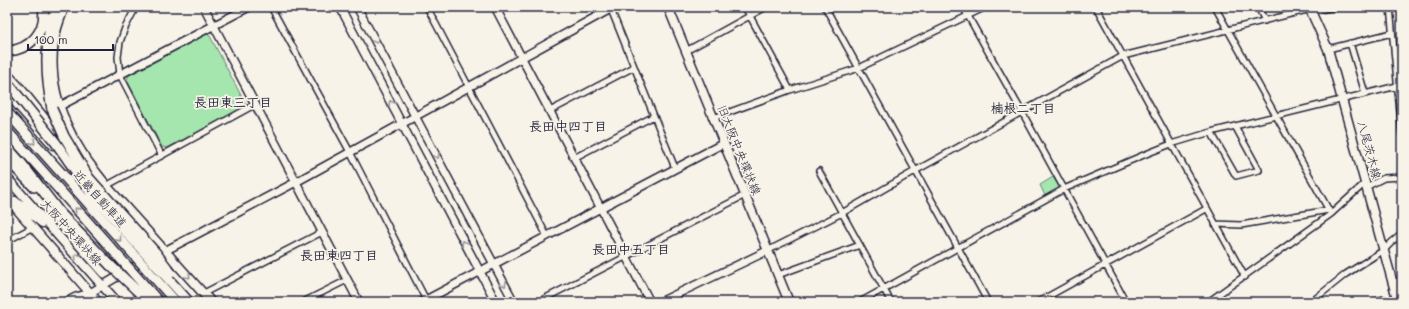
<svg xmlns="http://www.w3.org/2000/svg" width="1409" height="309" font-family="Mali,'Klee One',sans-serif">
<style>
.green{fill:#a5e5ae;stroke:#648474}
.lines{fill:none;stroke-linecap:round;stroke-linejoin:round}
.street-casing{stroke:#22223b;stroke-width:8}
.secondary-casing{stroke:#22223b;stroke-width:10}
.primary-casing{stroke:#22223b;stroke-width:11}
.highway-casing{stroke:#22223b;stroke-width:12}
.street{stroke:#f7f3e8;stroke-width:5}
.secondary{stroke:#f7f3e8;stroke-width:7}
.primary{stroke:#f7f3e8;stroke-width:8}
.highway{stroke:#f7f3e8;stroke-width:9}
.highway-bridge-casing{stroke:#22223b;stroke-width:12;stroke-linecap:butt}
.highway-bridge{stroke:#f7f3e8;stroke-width:9}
.oneway{stroke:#97959a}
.labels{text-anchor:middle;stroke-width:3.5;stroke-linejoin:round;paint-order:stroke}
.street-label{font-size:12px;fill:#22223b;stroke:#f7f3e8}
.neighbourhood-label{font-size:13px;font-weight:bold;fill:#22223b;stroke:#f7f3e8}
</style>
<rect width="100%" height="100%" fill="#f7f3e8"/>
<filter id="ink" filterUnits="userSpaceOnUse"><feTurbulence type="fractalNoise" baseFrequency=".025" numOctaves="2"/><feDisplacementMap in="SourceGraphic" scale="8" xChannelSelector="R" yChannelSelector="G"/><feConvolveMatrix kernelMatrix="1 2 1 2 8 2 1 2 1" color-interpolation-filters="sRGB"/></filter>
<g filter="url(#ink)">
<path class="green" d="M207,34L210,36L245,103V107L167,148L162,147L127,80L128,76Z
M1053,177L1060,188L1045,196L1040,185Z"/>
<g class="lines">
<g class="street-casing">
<path id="street" d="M136,7L125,28L120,42L118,57L120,75L162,156
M271,7L350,152L426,300
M427,7L547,236
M610,7L675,168
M745,7L790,90
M825,7L988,302
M963,7L1022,112L1126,302
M1096,7L1245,277
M1215,7L1331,214
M1258,7L1265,21
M1390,7L1402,134
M1350,43L1365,93
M1328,49L1392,33
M686,51L766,7
M550,111L634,67
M713,118L790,90L859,68L986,7
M1211,132L1236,176L1259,170L1235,126
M574,158L654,116
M819,171L891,302
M106,186L256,104
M1366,187L1384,178L1402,177
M1215,224L1241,225L1329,210
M7,241L33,227
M767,251L842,213L915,171L1123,56L1311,9L1319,10L1335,7
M778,275L860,245
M1392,282L1402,281
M204,293L322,232
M303,302L347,280
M538,302L745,195
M860,302L1064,189L1146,154L1171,144L1211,132L1397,86
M1038,302L1206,209
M1208,302L1331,214L1365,183
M1311,302L1346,274L1384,250L1392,242L1402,234
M1372,302L1383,299"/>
</g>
<g class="secondary-casing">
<path id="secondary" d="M204,7L359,302
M340,7L496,302
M357,7L514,302
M495,7L650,302
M58,107L249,7
M161,253L296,182L614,7
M66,302L76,297L90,293L144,261
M422,302L724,143
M660,302L767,251"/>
</g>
<g class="primary-casing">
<path id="primary" d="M668,7L789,302
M1309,7L1328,49L1398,302
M7,74L21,89L65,144
M7,93L53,145
M7,178L117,302
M102,181L211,302
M7,198L98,302
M15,201L42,223"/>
</g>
<g class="highway-casing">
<path id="highway" d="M64,7C61,15 58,22 56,30C45,72 58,117 81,152C88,164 98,175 106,186
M7,51C31,50 47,30 43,7
M52,109C45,74 44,41 55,7
M7,147L22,164L60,213L110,265
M7,159L34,187"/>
</g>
<use href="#street" class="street"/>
<use href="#secondary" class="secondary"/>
<use href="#primary" class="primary"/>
<use href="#highway" class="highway"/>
<g class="highway-bridge-casing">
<path id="highway-bridge" d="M7,82L56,143L91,193L189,302
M52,109L64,136L89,178L156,253L171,273
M7,112L176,302
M7,131L159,302
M110,265L149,302"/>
</g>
<use href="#highway-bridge" class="highway-bridge"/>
</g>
<defs><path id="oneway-chevron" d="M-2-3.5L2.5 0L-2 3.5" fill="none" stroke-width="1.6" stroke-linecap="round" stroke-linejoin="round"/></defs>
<g class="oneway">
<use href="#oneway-chevron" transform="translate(376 41) rotate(62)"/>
<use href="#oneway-chevron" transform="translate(391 103) rotate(-118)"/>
<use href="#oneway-chevron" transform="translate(33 142) rotate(48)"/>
<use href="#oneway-chevron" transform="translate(437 156) rotate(62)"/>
<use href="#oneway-chevron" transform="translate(77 210) rotate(-132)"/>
<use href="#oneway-chevron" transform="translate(119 239) rotate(48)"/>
<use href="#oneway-chevron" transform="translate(464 243) rotate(-118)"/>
<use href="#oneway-chevron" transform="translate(77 256) rotate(-132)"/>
<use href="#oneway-chevron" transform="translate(188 276) rotate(47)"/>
<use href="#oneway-chevron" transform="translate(504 284) rotate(63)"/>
</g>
</g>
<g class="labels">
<g class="street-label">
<text transform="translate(739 150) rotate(68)" y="4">旧大阪中央環状線</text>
<text transform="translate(1369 150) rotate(75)" y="4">八尾茨木線</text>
<text transform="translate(100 199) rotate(48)" y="4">近畿自動車道</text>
<text transform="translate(71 232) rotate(48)" y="4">大阪中央環状線</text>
</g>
<g class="neighbourhood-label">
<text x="233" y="107">長田東三丁目</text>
<text x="1023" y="113">楠根二丁目</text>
<text x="568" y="131">長田中四丁目</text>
<text x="631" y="254">長田中五丁目</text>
<text x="339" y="260">長田東四丁目</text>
</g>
</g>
<rect width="1409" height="309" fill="none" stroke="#f7f3e8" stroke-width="24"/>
<rect x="12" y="12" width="1385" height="285" fill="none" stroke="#22223b" stroke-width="1.5" filter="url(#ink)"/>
<path d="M28 44v6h85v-6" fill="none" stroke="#22223b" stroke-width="2"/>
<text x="34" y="44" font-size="12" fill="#22223b" stroke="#f7f3e8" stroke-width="3" paint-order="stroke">100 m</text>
</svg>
